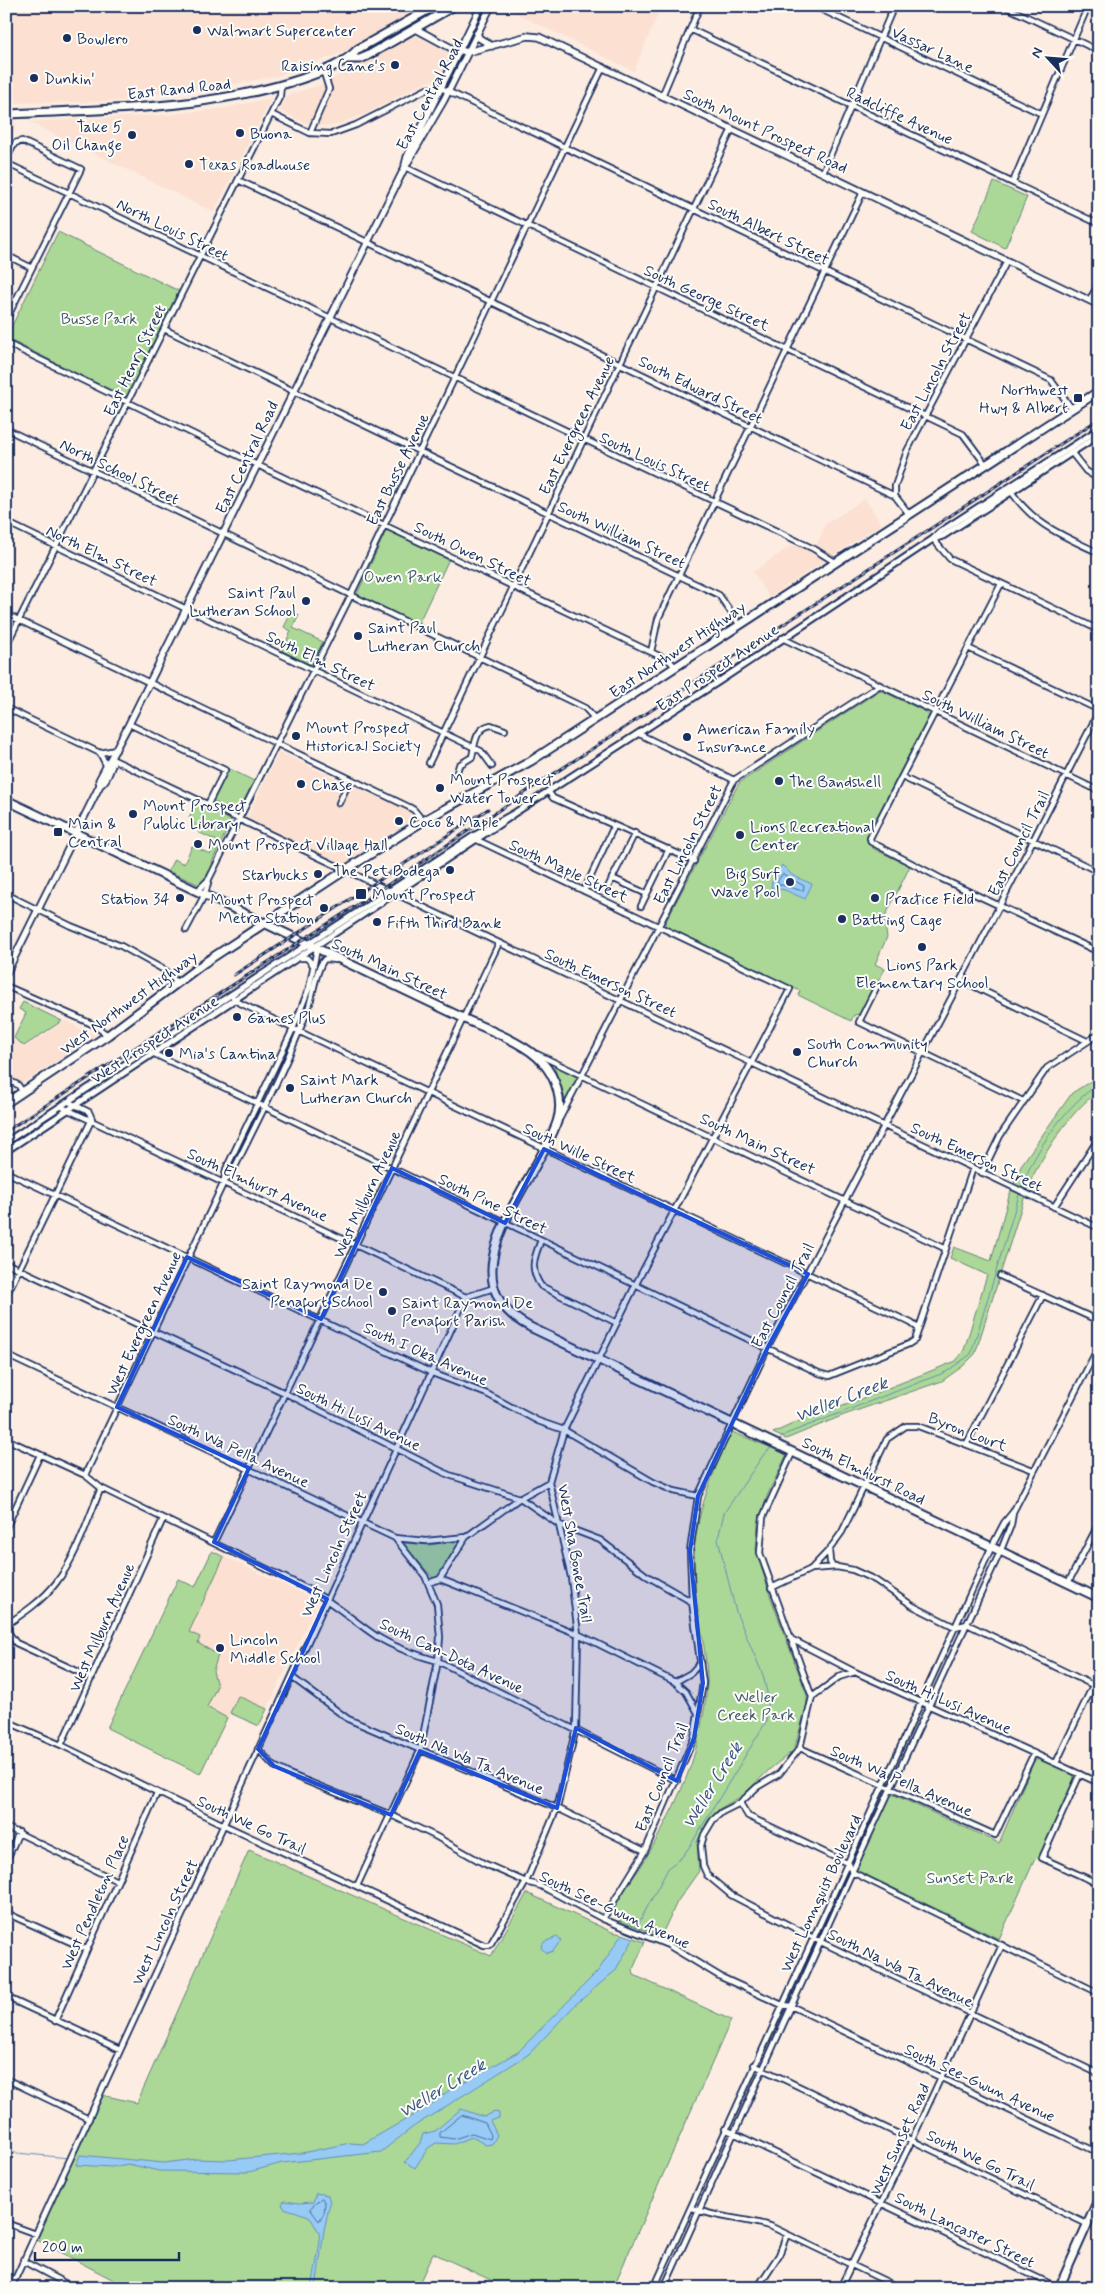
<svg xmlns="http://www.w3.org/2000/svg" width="1105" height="2294" font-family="Mynerve,sans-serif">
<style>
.built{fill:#fce0d1}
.green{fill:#abd896;stroke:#63847a}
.water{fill:#97cbf5;stroke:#658db9}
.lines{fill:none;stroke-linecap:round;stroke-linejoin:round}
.shore{stroke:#4d6d9a;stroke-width:1}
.stream{stroke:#658db9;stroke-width:1}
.minor-casing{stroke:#1b2f5e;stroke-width:8}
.tertiary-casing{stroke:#1b2f5e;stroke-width:9}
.secondary-casing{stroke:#1b2f5e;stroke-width:9}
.primary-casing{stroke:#1b2f5e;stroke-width:11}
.minor{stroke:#fdfcf7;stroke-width:4.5}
.tertiary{stroke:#fdfcf7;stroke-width:5}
.secondary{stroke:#fdfcf7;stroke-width:5.5}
.primary{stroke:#fdfcf7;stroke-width:7}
.rail-casing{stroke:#1b2f5e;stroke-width:3}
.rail{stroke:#fdfcf7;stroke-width:1;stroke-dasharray:4;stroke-linecap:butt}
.marked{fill:#1d4ed8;fill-opacity:0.2;stroke:#1d4ed8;stroke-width:4;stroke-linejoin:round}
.poi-dot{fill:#1b2f5e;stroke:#fdfcf7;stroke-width:2}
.labels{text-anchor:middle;stroke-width:4;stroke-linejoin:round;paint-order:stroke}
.poi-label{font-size:16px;fill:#1b2f5e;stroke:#fdfcf7;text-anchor:start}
.street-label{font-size:16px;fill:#1b2f5e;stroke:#fdfcf7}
.park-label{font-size:16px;fill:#3f596c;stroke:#fdfcf7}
.water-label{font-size:18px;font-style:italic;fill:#3a5684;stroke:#fdfcf7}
</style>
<rect width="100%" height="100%" fill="#fcece1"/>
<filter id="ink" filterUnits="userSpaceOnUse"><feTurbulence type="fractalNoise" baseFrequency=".02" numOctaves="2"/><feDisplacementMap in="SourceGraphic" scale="10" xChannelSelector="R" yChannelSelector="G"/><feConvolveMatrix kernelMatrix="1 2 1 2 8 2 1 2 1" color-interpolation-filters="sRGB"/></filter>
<g filter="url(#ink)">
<path class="built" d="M6,6H425L350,50L276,76L219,87L161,93L121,101L6,103Z
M501,6H661L634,71Z
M412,37H419L452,55L441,81H427L367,113L333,126L311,125L280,111L288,95L321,85Z
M271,98L214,212L30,122L166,115L227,108Z
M17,123L6,148V124Z
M865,499L881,524L769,597L753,572L791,546L817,544L826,524Z
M279,752L342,782L408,810L413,818L343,865L247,818Z
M65,1021L95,1036L6,1094V1034L24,1048Z
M212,1551L318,1601L259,1726L230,1713L200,1774L107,1728L178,1579L195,1587Z"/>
<path class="green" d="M994,182L1027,197L1005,248L972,231Z
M58,232L179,291L127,396H122L6,338Z
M389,530L449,559L418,624L357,594L386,531Z
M292,611L299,615L293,628L323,642L311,665L282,651L291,631L284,627Z
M880,690L926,712L929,716L867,836V841L874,849L910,866L884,919L887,937L875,964L885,969L860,1014L854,1015L851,1021L798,995L800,991L666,927L665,923L739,783Z
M228,768L254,781L238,813L212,801Z
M196,802L230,820L233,826L231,831L226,832L212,862L214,865L200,885L168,871L174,859L184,864L192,846L210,854L217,841L198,832L199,829L194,827L195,824L189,818Z
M23,1002L62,1021L24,1046L14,1038L26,1013L19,1009Z
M553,1063L578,1078L566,1102Z
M1099,1076V1092C1072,1107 1041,1158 1028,1186L975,1354L963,1366L942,1381L844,1415L786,1439L773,1433L817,1413L833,1410L956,1361L964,1350L987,1275L950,1258L954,1247L991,1261L1009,1196L1022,1164L1072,1093Z
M732,1432L787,1454L767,1496L758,1523L756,1550L771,1598L807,1695V1704L794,1750L770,1769L742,1796L719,1809L708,1820L697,1842L699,1871L677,1902L661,1936L620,1921L613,1913C616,1898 638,1873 646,1858C663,1829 686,1785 695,1752C701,1726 708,1700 707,1674C705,1641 696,1609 694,1576C691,1525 710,1477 732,1432Z
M457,1541L459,1546L441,1575L433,1578L404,1545L406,1543L429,1545Z
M212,1551L224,1557L189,1632L200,1637L198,1643L218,1655L213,1671L217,1686L207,1707L227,1718L200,1774L107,1728L178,1579L195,1587Z
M238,1696L267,1709L259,1726L230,1713Z
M1040,1759L1073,1774L1075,1780L1040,1855L1034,1861L999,1939L856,1870L890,1795H894L999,1843L1034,1761Z
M249,1850L491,1956L527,1893L612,1932L622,1934L645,1942L633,1969L634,1975L731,2020L613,2288H508L433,2253L417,2288H129L37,2240L43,2219L61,2186L102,2095L137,2103Z"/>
<path class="water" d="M782,865L792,875L812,884L805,899L785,890L771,888L772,881Z
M622,1934L634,1938L615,1971L575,2005L529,2054L413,2127L381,2152L282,2163L249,2172L159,2171L128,2164L112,2167L76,2165L80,2155L164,2163L196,2159L228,2160L302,2153L350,2143L363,2144L431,2105L448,2091L518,2052L598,1971Z
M557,1937L561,1940L553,1951L547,1953L541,1948L544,1942Z
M461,2109L484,2117L494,2112L499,2113V2118L490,2121L497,2135L492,2144L486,2145L472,2137L454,2144L436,2143L428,2148L415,2168L405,2162L420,2143L423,2134L435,2131Z
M316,2193L328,2195L330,2203L324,2230L316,2288H312L320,2242L319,2232L309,2216L284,2208L282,2204L284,2201L300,2203L313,2202Z"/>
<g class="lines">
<path class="shore" d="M783,874L804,886L803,891L778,884V881Z
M462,2115L485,2123L491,2135L490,2139L472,2133L454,2139L440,2137V2133Z
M322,2198L325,2203L324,2213L319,2221L310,2209Z"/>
<path class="stream" d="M1021,1188C1034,1152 1066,1104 1099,1084
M777,1442L786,1434L946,1372L971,1354L1020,1192
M635,1930L669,1867L682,1857L690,1846L766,1722L768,1697L763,1675L736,1612L718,1539L724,1513L764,1454L773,1446
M6,2152L69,2158"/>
<g class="minor-casing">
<path id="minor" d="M814,6L1042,114
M1004,6L1099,51
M690,29L1099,224
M662,96L700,6
M271,114L310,133L331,134L356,125L427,89L441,88L1051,380L1072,409
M310,133L329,89L323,70
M6,159L15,143L22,141L81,169L6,320
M6,163L814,549L835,562
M405,167L963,434L986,465
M823,172L894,6
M238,180L895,496L909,514
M1013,182L1088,6
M6,255L32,268
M1089,300L1099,285
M164,329L719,595L739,624
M6,343L249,461L651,652L670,661L675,667
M6,429L585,708L595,719
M1071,452L1086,471L1099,479
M1010,490C1035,526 1060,534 1099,553
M895,496V486L907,451L1007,261
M6,522L481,751L492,766
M933,539L950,559L1099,630
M1001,584L870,838L871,842L942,879L1099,952
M6,614L409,807L414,810L423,821
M782,638L1099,791
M6,646L271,114L280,96L281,85
M968,648L1099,710
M651,652L658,619L863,192
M6,708L100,753L116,750
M129,724L225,770L208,804
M639,734L734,780
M100,753L106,765
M112,759L1099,1228
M429,763L732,129
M457,772L459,765L472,757C475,744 475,728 491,725L505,730
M902,777L1099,872
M548,791L553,798L694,861
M339,803L350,780
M612,878L647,894
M607,889L635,833
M198,890L208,880
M584,891L614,826
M6,894L71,926L121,946L166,971L176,982
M641,906L669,849
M186,930L205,894L209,879L351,595L603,67
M300,958H307L313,965
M961,980L1087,1041
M6,986L92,1024L108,1035
M877,986L859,1022L1023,1101
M231,995L236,1001L273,1019L911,1323L919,1329
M148,1051L819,1373L829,1376L909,1344L915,1340L973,1168
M537,1054L946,1249
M6,1079L18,1085L23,1092
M69,1102L89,1112L92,1119
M62,1107L466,1297
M560,1118L734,780L880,685
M6,1172L432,1373L487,1394L538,1421L564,1430L653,1482L674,1491L698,1496
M982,1173L1000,1136L1047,1068L1099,1034
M224,1180L226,1169L293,1029L309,988L317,949
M1054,1207L1099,1138
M541,1240C534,1258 529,1269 541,1286L617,1323
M6,1263L285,1393L449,1475L520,1498L558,1524L600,1540L647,1576L692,1602
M1000,1276L1099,1321
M6,1296L92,1119
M6,1355L395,1538L426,1541L466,1537
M6,1439L85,1475L101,1488L312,1591C335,1604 354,1621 376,1636C395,1648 416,1655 438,1661L677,1781
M967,1443L1043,1295
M793,1451L763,1517L760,1553L812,1697
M85,1475L224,1182L233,1171C259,1118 287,1065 308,1009C313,997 316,966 325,959L336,960
M6,1528L40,1455
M214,1542L499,943
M829,1550L830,1562L833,1567
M811,1569L837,1567L853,1570L875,1580L913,1606L955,1627L967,1624L1099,1688
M440,1579L578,1634L675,1682L686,1692L698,1713
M428,1583L440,1579L466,1537L520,1498L549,1482
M1068,1583L1099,1523
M771,1588L811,1569L829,1550L842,1532L887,1439L906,1426H918L1033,1470
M6,1625C24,1613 43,1600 56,1583C77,1556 88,1519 101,1488
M6,1629L16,1643L92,1678
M791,1639L855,1672L1099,1783
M855,1672L839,1677L812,1697L800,1748L779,1774L757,1787L740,1803L722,1812L713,1820L704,1835L701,1846L703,1866L707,1875L731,1895L821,1942L1099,2074
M293,1678L348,1719L557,1808L645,1851
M675,1682L691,1673L701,1662
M6,1721L61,1745L224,1825L484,1945H490L526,1882L557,1808L576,1728L578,1634L571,1577L549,1482L564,1430L638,1280L790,989L475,839
M61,1745L163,1519
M800,1748L995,1835L1034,1753
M258,1749L274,1766L289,1774L391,1815L435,1836L483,1863L526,1882L541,1886L603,1919L668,1945L721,1977L782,2005L791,2006L1099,2153
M1056,1763L1099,1673
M1080,1774L1042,1858L1099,1884
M740,1803L748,1816L849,1864L852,1872L1099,1993
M6,1827L117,1881
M6,1862L19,1832
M357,1886L420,1751L438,1661L440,1637L437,1604L425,1576L395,1538
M6,1913L86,1949
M603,1919L645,1851L694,1738L703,1683L692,1602L690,1551L698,1496L768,1347L1000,905L1099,711
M6,1997L120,2050
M55,2021L157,1793
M754,2065L1087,2224
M6,2079L89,2119
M725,2129L1059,2288
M692,2208C719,2219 746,2218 772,2227L900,2288
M6,2223L36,2234
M23,2261L74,2288
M11,2288L466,1297L494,1288
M654,2288L992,1546L1004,1523L1013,1512L1099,1346
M664,2288L852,1872L1001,1550L1011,1525L1013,1513
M757,2288L779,2255L787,2234
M840,2288L912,2140L1002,1945"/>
</g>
<g class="tertiary-casing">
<path id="tertiary" d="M934,539L943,536L1099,435
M6,1142L472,837L513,814L718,682L933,539L940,532L1099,429
M6,1151L510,817"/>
</g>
<g class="secondary-casing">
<path id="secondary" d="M416,29L453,49L468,52L528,36L539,37L1099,305
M477,33L479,38L492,46
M405,165L407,157L481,6
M100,785L99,780L129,724L405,167L444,100L491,6
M6,974L100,785C107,781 110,770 113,762L112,759"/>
</g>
<g class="primary-casing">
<path id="primary" d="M348,59H360L367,56L454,6
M6,114C105,109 206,110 301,79C321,72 343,65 358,49L435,6
M6,800L463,1018C486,1029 526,1043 542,1062C556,1077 564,1102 557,1122C537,1182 439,1279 530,1327L1099,1598
M6,1103L108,1035L204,963L350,867L423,821L531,761L1099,391
M1059,2288L1099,2198"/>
</g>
<use href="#minor" class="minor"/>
<use href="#tertiary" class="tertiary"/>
<use href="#secondary" class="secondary"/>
<use href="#primary" class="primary"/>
<g class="rail-casing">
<path id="rail" d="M234,975L488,809
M6,1131L374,894L535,786L1099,419"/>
</g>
<use href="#rail" class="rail"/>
</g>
</g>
<path class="marked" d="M544,1149L808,1274L768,1347L698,1496L690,1551L703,1683L694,1738L677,1781L576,1728L557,1808L420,1751L391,1815L274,1766L258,1749L327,1599L214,1542L249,1468L117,1407L187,1257L321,1319L392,1168L505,1223Z"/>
<g class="poi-dot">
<circle cx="197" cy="30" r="5"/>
<circle cx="67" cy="38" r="5"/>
<circle cx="395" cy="65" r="5"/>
<circle cx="34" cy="78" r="5"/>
<circle cx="240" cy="133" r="5"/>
<circle cx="132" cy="135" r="5"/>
<circle cx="189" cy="164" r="5"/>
<rect x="1073" y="393" width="10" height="10" rx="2.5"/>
<circle cx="306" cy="601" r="5"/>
<circle cx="358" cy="636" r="5"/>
<circle cx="296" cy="736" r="5"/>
<circle cx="687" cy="737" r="5"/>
<circle cx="779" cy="781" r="5"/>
<circle cx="301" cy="784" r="5"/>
<circle cx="440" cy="788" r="5"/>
<circle cx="133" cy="814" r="5"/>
<circle cx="399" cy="821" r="5"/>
<rect x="53" y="827" width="10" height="10" rx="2.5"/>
<circle cx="740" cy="835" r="5"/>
<circle cx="198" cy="844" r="5"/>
<circle cx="450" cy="870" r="5"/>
<circle cx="318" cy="874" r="5"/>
<circle cx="790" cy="882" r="5"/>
<rect x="355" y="888" width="12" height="12" rx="2.5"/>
<circle cx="180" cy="898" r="5"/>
<circle cx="875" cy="898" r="5"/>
<circle cx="324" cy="908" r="5"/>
<circle cx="842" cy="919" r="5"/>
<circle cx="377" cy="922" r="5"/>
<circle cx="922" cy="947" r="5"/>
<circle cx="237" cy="1017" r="5"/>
<circle cx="797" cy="1052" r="5"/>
<circle cx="169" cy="1053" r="5"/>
<circle cx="290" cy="1088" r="5"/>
<circle cx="383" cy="1292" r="5"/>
<circle cx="392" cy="1311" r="5"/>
<circle cx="220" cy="1648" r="5"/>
</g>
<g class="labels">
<g class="poi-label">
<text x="207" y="36">Walmart Supercenter</text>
<text x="77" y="44">Bowlero</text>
<text x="385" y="71" text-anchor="end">Raising Cane's</text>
<text x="44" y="84">Dunkin'</text>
<text x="122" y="132" text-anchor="end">Take 5<tspan x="122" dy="18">Oil Change</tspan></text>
<text x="250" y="139">Buona</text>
<text x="199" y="170">Texas Roadhouse</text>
<text x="1068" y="395" text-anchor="end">Northwest<tspan x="1068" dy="18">Hwy &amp; Albert</tspan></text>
<text x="296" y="598" text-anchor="end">Saint Paul<tspan x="296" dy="18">Lutheran School</tspan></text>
<text x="368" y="633">Saint Paul<tspan x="368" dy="18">Lutheran Church</tspan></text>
<text x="306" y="733">Mount Prospect<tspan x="306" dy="18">Historical Society</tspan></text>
<text x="697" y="734">American Family<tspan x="697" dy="18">Insurance</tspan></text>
<text x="450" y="785">Mount Prospect<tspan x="450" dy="18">Water Tower</tspan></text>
<text x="789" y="787">The Bandshell</text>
<text x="311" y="790">Chase</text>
<text x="143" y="811">Mount Prospect<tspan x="143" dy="18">Public Library</tspan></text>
<text x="409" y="827">Coco &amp; Maple</text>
<text x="68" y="829">Main &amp;<tspan x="68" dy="18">Central</tspan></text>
<text x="750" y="832">Lions Recreational<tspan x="750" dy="18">Center</tspan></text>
<text x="208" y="850">Mount Prospect Village Hall</text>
<text x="440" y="876" text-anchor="end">The Pet Bodega</text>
<text x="780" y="879" text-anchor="end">Big Surf<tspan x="780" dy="18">Wave Pool</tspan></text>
<text x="308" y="880" text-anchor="end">Starbucks</text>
<text x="372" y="900">Mount Prospect</text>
<text x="170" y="904" text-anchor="end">Station 34</text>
<text x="885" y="904">Practice Field</text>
<text x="314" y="905" text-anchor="end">Mount Prospect<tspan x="314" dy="18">Metra Station</tspan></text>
<text x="852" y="925">Batting Cage</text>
<text x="387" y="928">Fifth Third Bank</text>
<text x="922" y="970" text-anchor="middle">Lions Park<tspan x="922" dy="18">Elementary School</tspan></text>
<text x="247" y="1023">Games Plus</text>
<text x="807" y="1049">South Community<tspan x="807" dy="18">Church</tspan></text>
<text x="179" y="1059">Mia's Cantina</text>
<text x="300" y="1085">Saint Mark<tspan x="300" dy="18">Lutheran Church</tspan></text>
<text x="373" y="1289" text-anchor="end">Saint Raymond De<tspan x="373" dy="18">Penafort School</tspan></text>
<text x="402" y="1308">Saint Raymond De<tspan x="402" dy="18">Penafort Parish</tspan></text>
<text x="230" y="1645">Lincoln<tspan x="230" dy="18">Middle School</tspan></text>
</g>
<g class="street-label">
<text transform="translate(933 49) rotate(25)" y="6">Vassar Lane</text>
<text transform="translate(179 88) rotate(-6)" y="6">East Rand Road</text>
<text transform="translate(429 94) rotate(-62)" y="6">East Central Road</text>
<text transform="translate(900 115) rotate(25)" y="6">Radcliffe Avenue</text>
<text transform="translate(766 130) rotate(25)" y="6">South Mount Prospect Road</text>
<text transform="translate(173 229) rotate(26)" y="6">North Louis Street</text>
<text transform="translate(769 231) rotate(26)" y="6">South Albert Street</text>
<text transform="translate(707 297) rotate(25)" y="6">South George Street</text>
<text transform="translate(134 360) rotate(-64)" y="6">East Henry Street</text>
<text transform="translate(935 371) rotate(-62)" y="6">East Lincoln Street</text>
<text transform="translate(701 389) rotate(26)" y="6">South Edward Street</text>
<text transform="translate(576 425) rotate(-64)" y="6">East Evergreen Avenue</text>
<text transform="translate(246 457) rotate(-64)" y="6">East Central Road</text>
<text transform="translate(655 461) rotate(25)" y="6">South Louis Street</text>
<text transform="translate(397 469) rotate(-64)" y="6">East Busse Avenue</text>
<text transform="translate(120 471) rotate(26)" y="6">North School Street</text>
<text transform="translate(622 534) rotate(25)" y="6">South William Street</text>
<text transform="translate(473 553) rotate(26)" y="6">South Owen Street</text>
<text transform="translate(102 555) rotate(26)" y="6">North Elm Street</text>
<text transform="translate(677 649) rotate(-34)" y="6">East Northwest Highway</text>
<text transform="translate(321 660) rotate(26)" y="6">South Elm Street</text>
<text transform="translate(717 667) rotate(-34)" y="6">East Prospect Avenue</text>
<text transform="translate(986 723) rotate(26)" y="6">South William Street</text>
<text transform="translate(1018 843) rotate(-63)" y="6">East Council Trail</text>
<text transform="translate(687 844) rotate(-63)" y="6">East Lincoln Street</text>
<text transform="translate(569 870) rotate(25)" y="6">South Maple Street</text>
<text transform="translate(390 968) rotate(25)" y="6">South Main Street</text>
<text transform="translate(611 982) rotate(25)" y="6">South Emerson Street</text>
<text transform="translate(128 1002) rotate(-36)" y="6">West Northwest Highway</text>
<text transform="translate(154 1039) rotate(-33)" y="6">West Prospect Avenue</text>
<text transform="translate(758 1143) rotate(25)" y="6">South Main Street</text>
<text transform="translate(580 1152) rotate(25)" y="6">South Wille Street</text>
<text transform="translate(977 1156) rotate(25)" y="6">South Emerson Street</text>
<text transform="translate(258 1184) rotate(25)" y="6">South Elmhurst Avenue</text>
<text transform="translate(366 1194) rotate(-65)" y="6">West Milburn Avenue</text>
<text transform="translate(493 1203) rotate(26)" y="6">South Pine Street</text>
<text transform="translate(782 1295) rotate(-62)" y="6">East Council Trail</text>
<text transform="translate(143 1323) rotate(-65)" y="6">West Evergreen Avenue</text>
<text transform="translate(426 1353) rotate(24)" y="6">South I Oka Avenue</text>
<text transform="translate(359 1416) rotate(26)" y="6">South Hi Lusi Avenue</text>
<text transform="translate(968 1431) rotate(21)" y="6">Byron Court</text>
<text transform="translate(239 1450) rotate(25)" y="6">South Wa Pella Avenue</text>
<text transform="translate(864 1470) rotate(26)" y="6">South Elmhurst Road</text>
<text transform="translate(576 1553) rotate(80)" y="6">West Sha Bonee Trail</text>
<text transform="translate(333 1554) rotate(-65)" y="6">West Lincoln Street</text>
<text transform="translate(101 1627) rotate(-66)" y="6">West Milburn Avenue</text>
<text transform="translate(452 1655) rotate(25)" y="6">South Can-Dota Avenue</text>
<text transform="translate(949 1701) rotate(24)" y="6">South Hi Lusi Avenue</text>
<text transform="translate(470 1758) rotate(23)" y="6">South Na Wa Ta Avenue</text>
<text transform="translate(661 1777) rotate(-68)" y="6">East Council Trail</text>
<text transform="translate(902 1780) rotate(24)" y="6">South Wa Pella Avenue</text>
<text transform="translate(252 1824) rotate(25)" y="6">South We Go Trail</text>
<text transform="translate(820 1893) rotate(-65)" y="6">West Lonnquist Boulevard</text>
<text transform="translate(94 1902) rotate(-66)" y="6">West Pendleton Place</text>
<text transform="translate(615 1909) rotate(25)" y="6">South See-Gwun Avenue</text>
<text transform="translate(164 1922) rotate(-65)" y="6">West Lincoln Street</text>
<text transform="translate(901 1967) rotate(26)" y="6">South Na Wa Ta Avenue</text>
<text transform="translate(980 2082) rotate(25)" y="6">South See-Gwun Avenue</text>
<text transform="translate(899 2139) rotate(-65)" y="6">West Sunset Road</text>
<text transform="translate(981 2159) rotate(26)" y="6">South We Go Trail</text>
<text transform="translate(965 2229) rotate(26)" y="6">South Lancaster Street</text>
</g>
<g class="park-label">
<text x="99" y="324">Busse Park</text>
<text x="403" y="582">Owen Park</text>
<text x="756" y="1702">Weller<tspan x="756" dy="18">Creek Park</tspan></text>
<text x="970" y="1883">Sunset Park</text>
</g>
<g class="water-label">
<text transform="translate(841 1399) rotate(-21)" y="6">Weller Creek</text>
<text transform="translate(712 1785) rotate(-58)" y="6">Weller Creek</text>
<text transform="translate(442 2088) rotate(-31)" y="6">Weller Creek</text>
</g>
</g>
<rect width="1105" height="2294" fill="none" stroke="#fdfcf7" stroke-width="25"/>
<rect x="12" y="12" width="1080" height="2269" fill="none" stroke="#1b2f5e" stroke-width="2" filter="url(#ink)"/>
<g transform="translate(1048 58) rotate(296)" stroke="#fdfcf7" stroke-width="4" paint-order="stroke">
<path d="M0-4L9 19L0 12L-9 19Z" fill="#1b2f5e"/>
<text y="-8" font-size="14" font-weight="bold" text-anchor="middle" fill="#1b2f5e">N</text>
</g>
<path d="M35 2252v8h144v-8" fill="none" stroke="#1b2f5e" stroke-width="2.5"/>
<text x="42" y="2252" font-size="15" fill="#1b2f5e" stroke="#fdfcf7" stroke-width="4" paint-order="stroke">200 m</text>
</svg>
